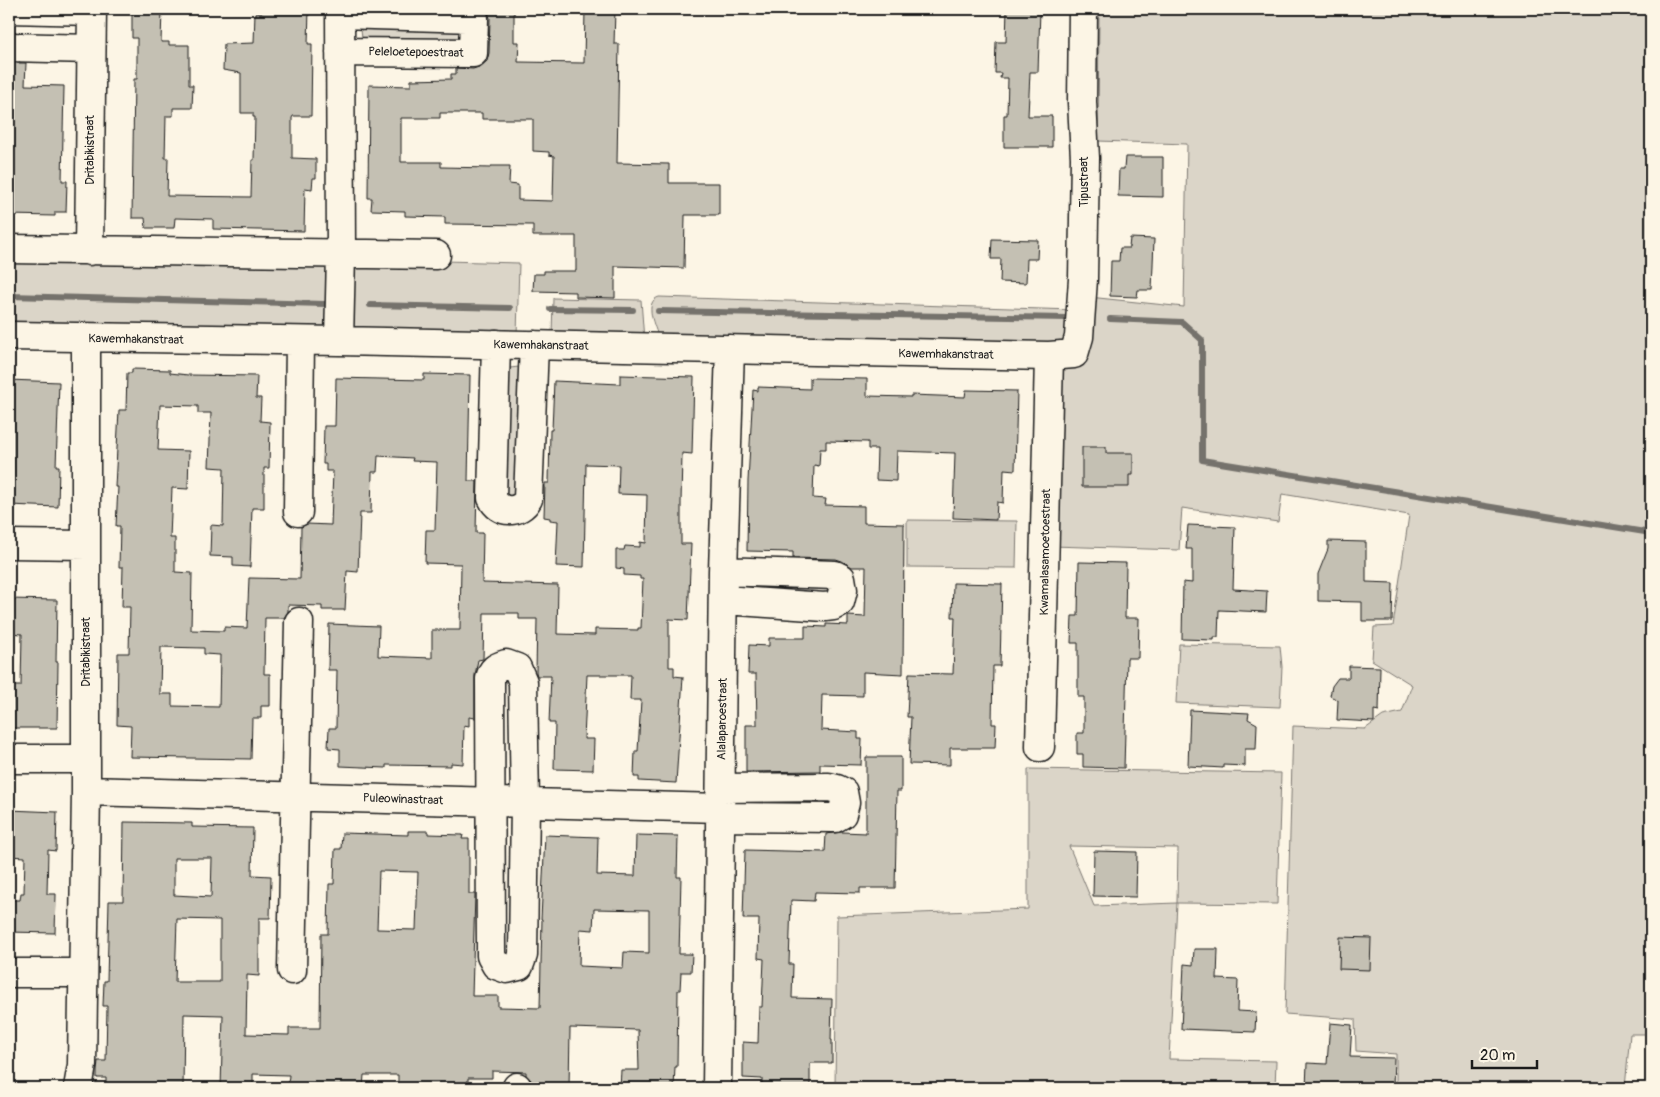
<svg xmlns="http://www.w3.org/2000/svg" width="1660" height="1097" font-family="Pangolin,sans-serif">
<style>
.green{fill:#dbd5c8;stroke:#7c7872;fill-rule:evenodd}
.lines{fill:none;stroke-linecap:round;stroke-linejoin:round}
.stream{stroke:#75726c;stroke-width:6}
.building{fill:#c4c0b3;stroke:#1c1c1c;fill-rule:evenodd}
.minor-casing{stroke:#1c1c1c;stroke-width:31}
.minor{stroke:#fcf5e5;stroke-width:28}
.labels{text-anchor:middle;stroke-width:4;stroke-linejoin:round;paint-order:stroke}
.street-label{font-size:12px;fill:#1c1c1c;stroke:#fcf5e5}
</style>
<rect width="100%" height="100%" fill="#fcf5e5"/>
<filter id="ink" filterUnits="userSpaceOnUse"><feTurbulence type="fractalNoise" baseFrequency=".02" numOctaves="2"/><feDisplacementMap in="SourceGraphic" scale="10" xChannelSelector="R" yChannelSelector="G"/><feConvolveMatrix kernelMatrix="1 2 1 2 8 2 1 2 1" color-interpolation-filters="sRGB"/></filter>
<g filter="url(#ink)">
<path class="green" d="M1099,9H1651V1034H1630L1625,1088H1396V1054L1356,1051L1355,1019L1285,1014L1293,726L1365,729L1383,716L1402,712L1412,685L1372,660L1374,627L1393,626L1409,515L1282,494L1278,522L1182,508L1179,550L1052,546L1053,380L1089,297L1184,307L1187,144L1098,141Z
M463,24L471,39H362L361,28Z
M370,259L519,263L517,335L364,332L350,326L354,266Z
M9,261L328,267L327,330L9,327Z
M659,297L1074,310L1063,348L659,338C655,327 643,302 659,297Z
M553,298L641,300L644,340L552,337Z
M519,367L524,371L521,500L503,507L504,372L510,368Z
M907,520L1017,521L1016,568L907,567Z
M1179,644L1280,646L1282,667L1280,707L1176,703Z
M1028,769L1281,773L1277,904L1177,903L1169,1059L1276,1061L1275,1088H835L837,916L1028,909ZM1069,846L1178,848L1177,903L1094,906Z"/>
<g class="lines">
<path class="stream" d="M9,296L325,304
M370,305L510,308
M550,309L633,310
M658,311L1067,318
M1110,319L1182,322L1202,340V460L1651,533"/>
</g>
<path class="building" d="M132,9H162L161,42H169V45H189V85H193L192,108H173V116H166L165,158H168L167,196L251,197L252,160H254L255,117H253V113H241V73L223,70L224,44L254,43L255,13H262V9H309L308,44H312L311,116H293L292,118V158L316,159V178H313L312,189L305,188L304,231L213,229V219L175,218L174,228H146L145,218H132L134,79H137V38H132Z
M487,9H514V42H519L518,62L584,63L585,9L615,10L614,44H619L617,163L669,164V183H719V215H685L684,268L615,266V298L576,297V292L533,291L534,274H544V271H576V236H533V225L445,224V217L405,216V211L371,210L372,198H368L369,85L411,86V80L451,79V74H456V68L473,69L481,66L487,61L489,53L490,18ZM440,113H482V119H533V151L549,152V155L554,156L553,201L518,200V185L509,184L510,166H491V168L441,167V162H401V118H440Z
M1007,9H1040L1038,72H1030L1028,116H1052V147H1004V115H1007L1008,78H1000L1001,73H995L996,42H1006Z
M9,63H26L25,85L64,86L62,181H67L66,212H55V216L9,215Z
M1125,157H1163V197L1118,196L1119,169H1124Z
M1130,238L1154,239L1152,290H1138L1137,297L1110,296L1111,261H1119L1120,248H1129Z
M992,239L1038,240L1037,259H1027L1026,283L1000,282L1001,259H991Z
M132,369L170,370V373L188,375L257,376L256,398H261L260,421L270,422L269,468H264V508H252L250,567L233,566V557L210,556L211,525L223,526L224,468L209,467L211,413H198V406L160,405L158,450L189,451L188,489L172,488L170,538H175V572L192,573L191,630L224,631V627L247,628L249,578L300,579L301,527L307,524L331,525L333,471H326V464H323L324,426H335L336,378L424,380V374L470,375L468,481H477L476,533H483L482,583L558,585L557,634L595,635V629L638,630V628H641L643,579H640V576L624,575V569L616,568V550H624L625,546L640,547V542L646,543L647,495L618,494L619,465L586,464L584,567L556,566L558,521L550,520V518L544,517L545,483H549L550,430H552L554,381L620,384V375L694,377L692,454L682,453L681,503V544H691L688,620L669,619V667H674V676L683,677L676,783L639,781V777H634L635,751H638L641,700H630L631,675H587L584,739H594L593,770L554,769L555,723H549L551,676H537L536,672L537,619H519V613H484L483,659L478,660L475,675V718L469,717V726L464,725L463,764L451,763V766L386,765V768L340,766V749L328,748L329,728H336L337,670H328L329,624L379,626L378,656L432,658V630H460L461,564L425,563L426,530H435L437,462L412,461L413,458L378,456L377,472H372L371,513H360L358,572L347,571L345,610H322V606L288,605V612L284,618H265L264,674H270V706H261V718H252L251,759L130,757L131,726L117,725L118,653H129L130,607H122L123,567H119L120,526H116L118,487H115L119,410H126L127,373H132ZM161,647L204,648V654L220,655L219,707L172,706V694H160Z
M810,378L867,379V396L911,397V395L965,397L966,390L1017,391L1015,470L1004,469L1003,503L997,502L996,520L953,518L955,453L897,451L896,481L876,480L877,449H868V442L826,441V449H820L819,466L814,465L813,498L826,499L825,505L864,506V523L904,524L903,674L863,672V696L822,695L821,730L858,732V739H862L861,765L820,764V771L746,772V725H757L756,674H748L749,645L769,646V638H805V626L826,627V624L848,625V616L865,617L866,567H852L842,561L836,559L793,558V552L747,551L748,481L753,390L758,391V387L810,389Z
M9,380L59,382L56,466H59L58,507L9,505Z
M1082,447H1106V453H1133V475H1129V487H1082Z
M1188,525L1235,527L1233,589L1267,591L1266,612L1219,610L1218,637H1214V640L1182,639L1183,582L1192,583V549H1186Z
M1328,541L1366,542V582L1393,583L1392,621H1362V602L1318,601V574L1328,549Z
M1079,562L1126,563L1125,618H1139L1138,658H1127L1124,768L1083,767V754H1077V733H1084V697H1078V643H1071L1072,616H1078Z
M953,583L1002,584L1000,666H993L992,724H996L995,748H950V765L909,764L911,717H907L909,673L953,674L955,617H952Z
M9,599L57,600L56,662H58L57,728H9V686H21L22,634L9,633Z
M1349,666L1380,667L1379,711L1374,710V722L1337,720L1338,700L1330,696L1332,686L1338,678H1349Z
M1190,710L1249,713L1248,719L1257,724L1256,749H1245V766L1223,765V768L1188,766Z
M866,757H901V791H897L895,888H860V893L815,892L814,901L791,900L789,964H793L792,998L832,999L831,1040H832V1063H810V1088H762V1079L743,1078V1042L758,1043L759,1007H762L764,959L758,958L759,919H743L745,850L825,852L826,834L842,832L866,833Z
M9,810L57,812L56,851L48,850L47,894H56L55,933L9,932V900H20L21,893H24L25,857L9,856Z
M124,822L192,823V827L253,828L252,875L271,876L270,918H259V976L247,975L246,1034L289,1035V1028H320L321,934H328L329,884H334L335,849H341L342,833L408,835V831H428V834L463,835L462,839H469V894H475L472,996H498V1007L540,1008L542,919H541L545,835L598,837L597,875L635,876L636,835L678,836L677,877H681L679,954H692L691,972H681L680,990H678L677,1067H675L674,1088H620L621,1070H639L638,1030L570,1028L569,1088H533L531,1080L526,1075V1072L492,1071V1078H468V1088H398V1075H364L363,1088H329V1086L288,1085L289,1075L253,1074V1088H221L223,1015L184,1014L183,1088H106V1078H97V1071L98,1061H106L107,1006H103L104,981H107L109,901H123ZM174,858H212L211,897L174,895ZM379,871L418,872L416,930L377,929ZM594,909L649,910V953L624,952L623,968L579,966L580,929L593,930ZM177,919L220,920V982H175Z
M1094,851L1137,852L1136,897L1093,896Z
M1340,937L1371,938L1370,970L1339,969Z
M1194,949H1218L1217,979L1238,980L1237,1011L1256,1012L1255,1032L1181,1029L1184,964L1193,965Z
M1330,1023L1352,1025L1350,1057L1394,1058L1393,1086L1374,1085V1088H1306L1307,1063L1327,1064Z"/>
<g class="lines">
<g class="minor-casing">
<path id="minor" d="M9,9L92,11
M340,14L474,18L473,53L340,52
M9,47L91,49
M9,249L436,255
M89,251L92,9
M9,336L339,341L1049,356L1074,354L1079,337L1083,279L1085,158L1082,102L1083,9
M339,341L341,254L340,9
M496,344L492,498C499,514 520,514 528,499L534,345
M298,512L300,341
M9,544L86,545
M723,571L835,575L841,578L843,590L840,602L833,606L825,607L724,600
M506,664L517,668L523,682L525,803L523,955L519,966L507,969L496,965L491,956L490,679C492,669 496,667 506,664Z
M1040,747L1049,356
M9,759H86
M86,791L720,808
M720,817L835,818L842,814L845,803L843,792L837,789L829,787L721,788
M292,970L299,622
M9,973H83
M517,1087V1088
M78,1088L82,1065L86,791V338
M717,1088L723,571L730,349"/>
</g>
<use href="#minor" class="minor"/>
</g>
</g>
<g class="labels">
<g class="street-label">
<text transform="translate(416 52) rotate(1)" y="4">Peleloetepoestraat</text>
<text transform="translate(90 150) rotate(-90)" y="4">Dritabikistraat</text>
<text transform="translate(1084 182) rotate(-90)" y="4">Tipustraat</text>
<text transform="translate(136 339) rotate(1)" y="4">Kawemhakanstraat</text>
<text transform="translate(541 345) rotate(1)" y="4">Kawemhakanstraat</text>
<text transform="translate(946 354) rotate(1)" y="4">Kawemhakanstraat</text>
<text transform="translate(1045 552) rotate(-89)" y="4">Kwamalasamoetoestraat</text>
<text transform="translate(86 652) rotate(-90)" y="4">Dritabikistraat</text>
<text transform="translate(722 719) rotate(-89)" y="4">Alalaparoestraat</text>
<text transform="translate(403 799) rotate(2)" y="4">Puleowinastraat</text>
</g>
</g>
<rect width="1660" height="1097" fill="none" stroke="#fcf5e5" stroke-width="30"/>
<rect x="15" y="15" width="1630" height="1067" fill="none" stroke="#1c1c1c" stroke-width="2" filter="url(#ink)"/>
<path d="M1472 1060v8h65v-8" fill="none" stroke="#1c1c1c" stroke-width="2.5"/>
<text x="1480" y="1060" font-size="15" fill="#1c1c1c" stroke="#fcf5e5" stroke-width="4" paint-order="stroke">20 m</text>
</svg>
